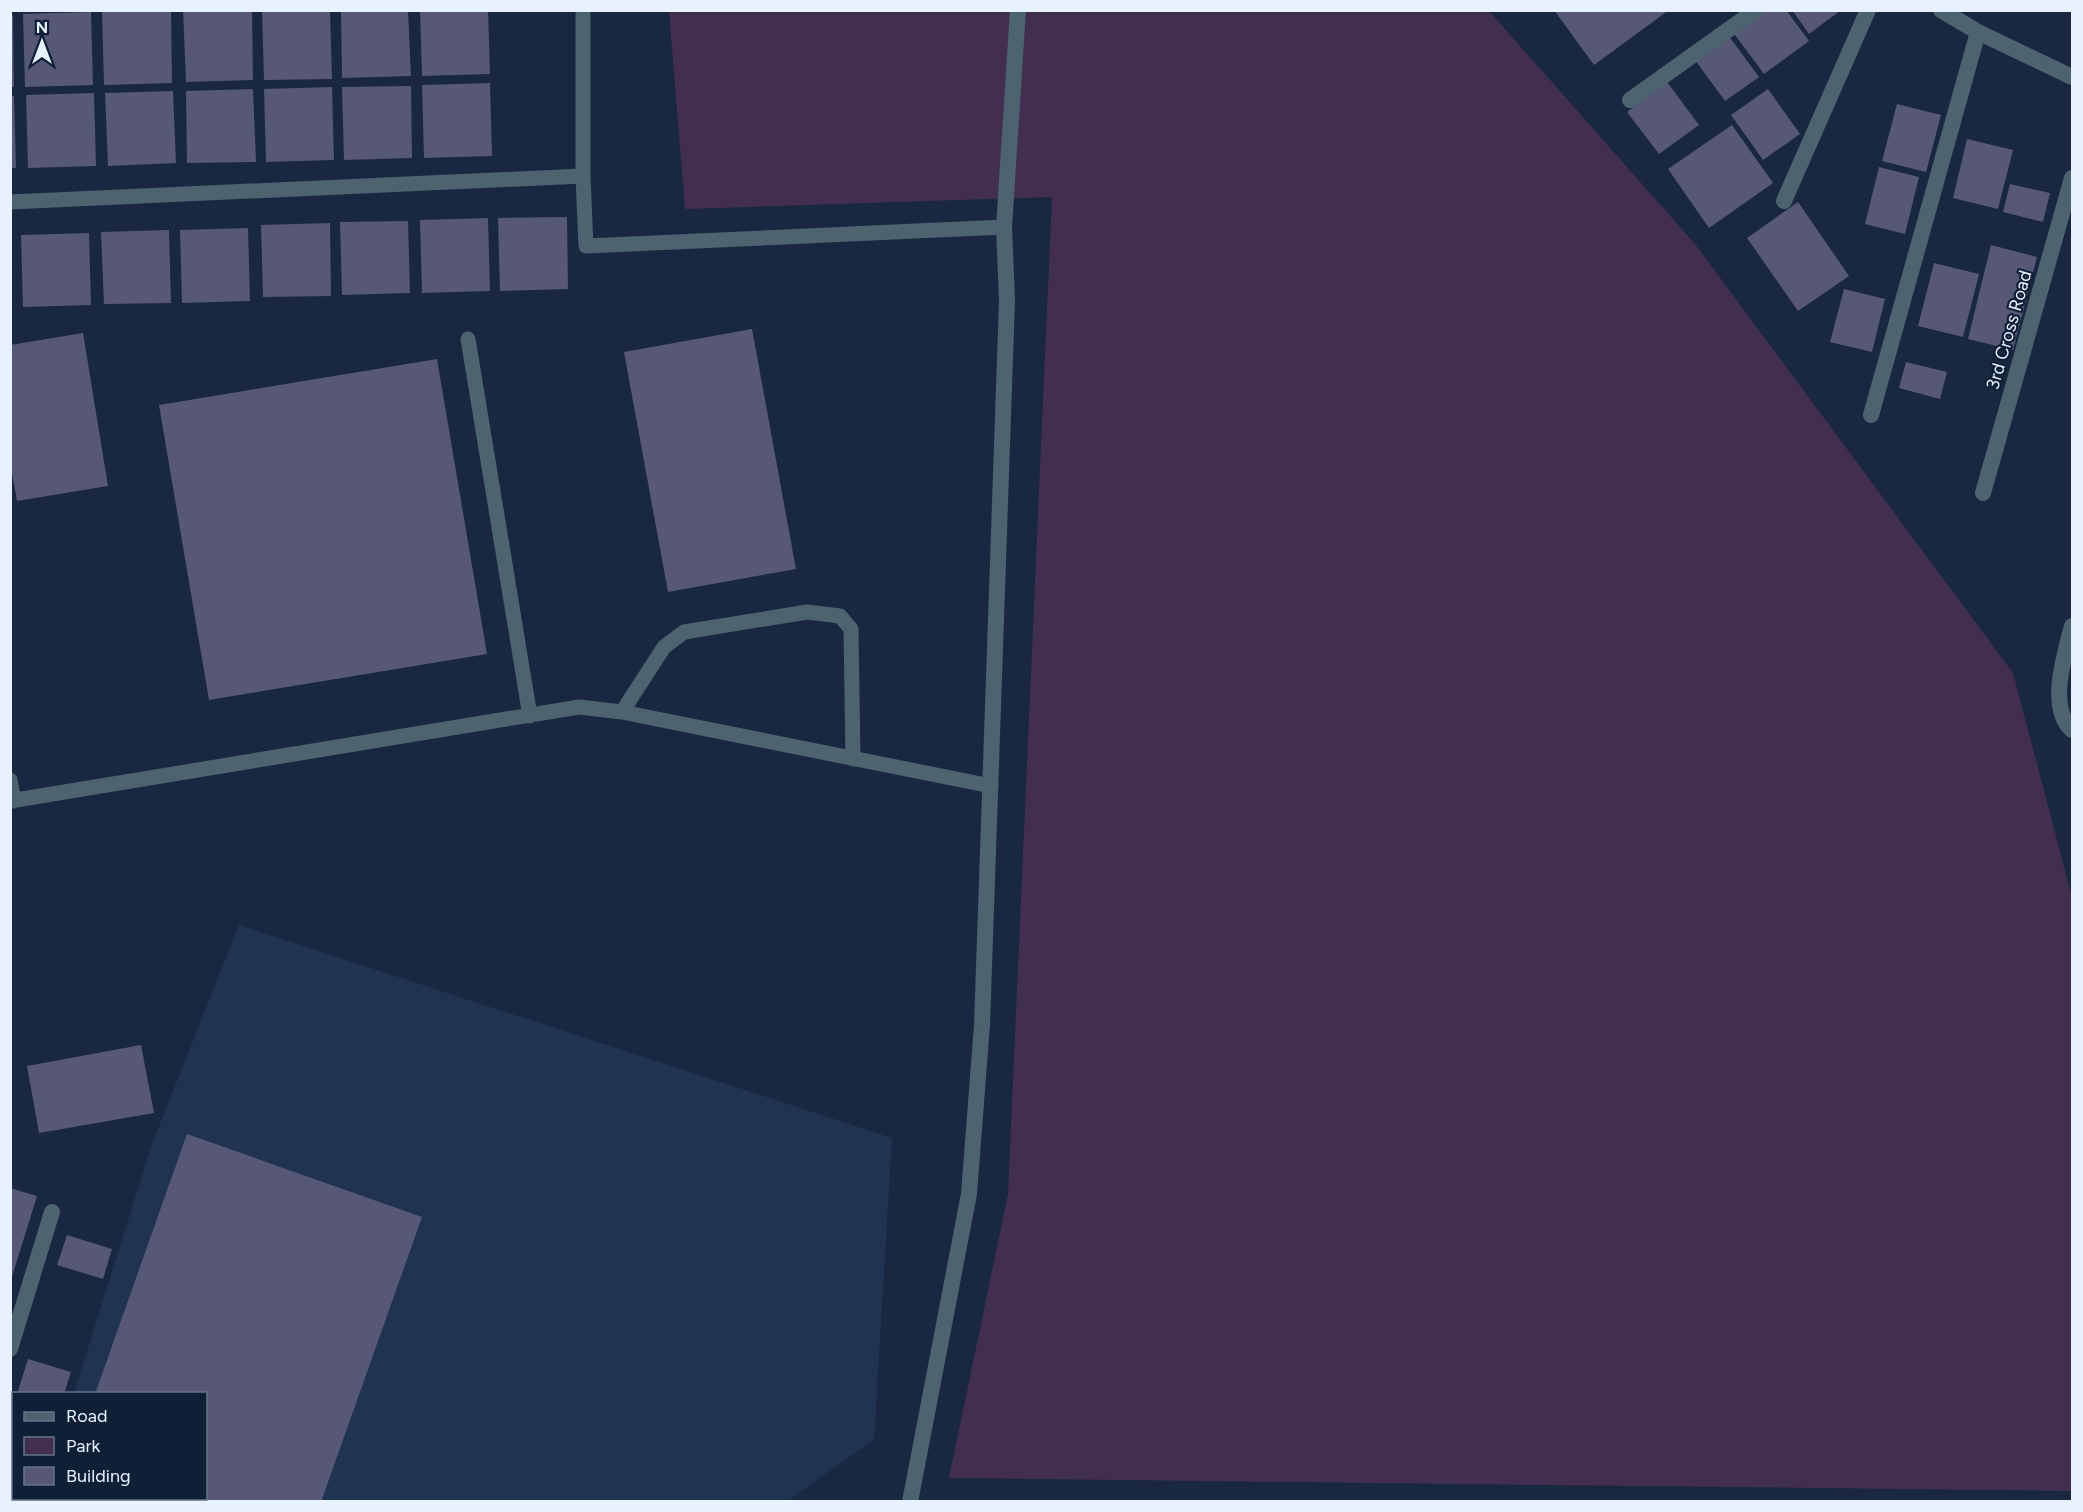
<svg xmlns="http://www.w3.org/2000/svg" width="2083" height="1512" font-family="Figtree,sans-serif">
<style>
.built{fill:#203451}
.green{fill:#422f4f}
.building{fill:#575776}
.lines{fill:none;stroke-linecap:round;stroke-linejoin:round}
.service{stroke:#4d636f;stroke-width:15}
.minor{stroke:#4d636f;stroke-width:16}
.labels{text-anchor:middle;stroke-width:4.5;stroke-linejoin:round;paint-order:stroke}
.street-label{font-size:18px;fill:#e8f1fe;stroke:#0f1f36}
</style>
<rect width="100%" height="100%" fill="#192840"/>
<path class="built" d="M239,925L892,1138L874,1439L788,1501L40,1502L41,1498H206V1394L74,1393L152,1144Z"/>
<path class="green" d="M669,11H1489L1695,244L2013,673L2072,897V1491L949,1478L1008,1194L1052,197L685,209Z"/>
<path class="building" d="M183,10H252L253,80L186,82Z
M262,10H330L332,79L264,80Z
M341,10H408L411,76L342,78Z
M420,10H488L490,74L422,76Z
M1554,10H1669L1594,65Z
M1760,10H1786L1809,41L1764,74L1732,31Z
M1792,10H1841L1809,34Z
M171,11L172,83L104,85L102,12Z
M91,12L93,85L25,87L23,14Z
M10,15H13L14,87H10Z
M1728,35L1759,77L1725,101L1695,60Z
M1667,82L1699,125L1659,154L1627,112Z
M490,83L492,156L424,158L422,85Z
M411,86L412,158L344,160L342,87Z
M332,87L334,160L266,162L264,89Z
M253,89L256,162L187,163L186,91Z
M1768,89L1800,134L1763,160L1731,115Z
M173,91L176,163L108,166L105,93Z
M94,93L96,166L28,168L26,95Z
M10,96H14L16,168H10Z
M1897,104L1941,115L1926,172L1882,161Z
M1732,125L1773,183L1709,228L1668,169Z
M1967,139L2013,150L1998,209L1953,198Z
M1879,167L1919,177L1905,234L1865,224Z
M2010,184L2050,193L2043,222L2003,212Z
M1798,202L1849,276L1798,311L1747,238Z
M567,217L568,289L500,291L498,218Z
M488,218L490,291L422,293L420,220Z
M408,221L410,293L342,295L340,222Z
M330,223L331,296L263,297L261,225Z
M248,228L250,301L182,303L180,230Z
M169,230L171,303L104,304L101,232Z
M89,233L91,305L23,307L21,235Z
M1991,245L2037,257L2013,350L1968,339Z
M1934,263L1979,274L1963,337L1918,326Z
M1844,289L1885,299L1872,352L1830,342Z
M752,329L796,569L668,592L624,352Z
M83,333L108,486L17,501L10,462V345Z
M437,359L487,654L209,700L159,405Z
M1906,362L1947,372L1940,399L1899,388Z
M141,1045L154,1113L39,1133L27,1066Z
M187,1134L422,1217L321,1502H56L57,1498H206V1394H95Z
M10,1188L37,1196L11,1280H10Z
M67,1235L112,1249L103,1279L57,1265Z
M28,1359L71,1372L64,1394H26L18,1391Z
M14,1397V1423L10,1422V1405Z
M10,1492L14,1493V1498H31L30,1502H10Z"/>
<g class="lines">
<path class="service" d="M583,10V176
M10,202L583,176L586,246L1004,227
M468,339L530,716
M622,712L664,647L684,632L807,612L840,616L851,629L853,759
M10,780L14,801
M10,801L579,707L622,712L991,786"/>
<path class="minor" d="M1941,10L1978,32L2072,77
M1630,100L1756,10
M1784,201L1868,10
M1871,415L1978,32
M1983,493L2072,178
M2072,626C2065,654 2047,707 2072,730
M10,1349L52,1212
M910,1502L969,1194L982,1025L1007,300L1004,227L1018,10"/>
</g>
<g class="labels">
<g class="street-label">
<text transform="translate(2009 330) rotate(-74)" y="6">3rd Cross Road</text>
</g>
</g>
<rect width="2083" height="1512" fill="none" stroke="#e8f1fe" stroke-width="24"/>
<rect x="12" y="1392" width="195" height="108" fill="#0f1f36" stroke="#667386" stroke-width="1.5"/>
<rect x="24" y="1412" width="30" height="9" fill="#4d636f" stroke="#667386" stroke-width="1.5"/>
<text x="66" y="1422" font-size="18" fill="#e8f1fe">Road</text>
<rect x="24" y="1437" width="30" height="18" fill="#422f4f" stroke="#667386" stroke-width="1.5"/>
<text x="66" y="1452" font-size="18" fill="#e8f1fe">Park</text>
<rect x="24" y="1467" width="30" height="18" fill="#575776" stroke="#667386" stroke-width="1.5"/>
<text x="66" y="1482" font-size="18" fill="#e8f1fe">Building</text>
<g transform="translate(42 42)" stroke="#0f1f36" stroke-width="4.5" paint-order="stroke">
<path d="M0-4.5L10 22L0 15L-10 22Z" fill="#e8f1fe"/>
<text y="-9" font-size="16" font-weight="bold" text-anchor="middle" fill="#e8f1fe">N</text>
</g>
</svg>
